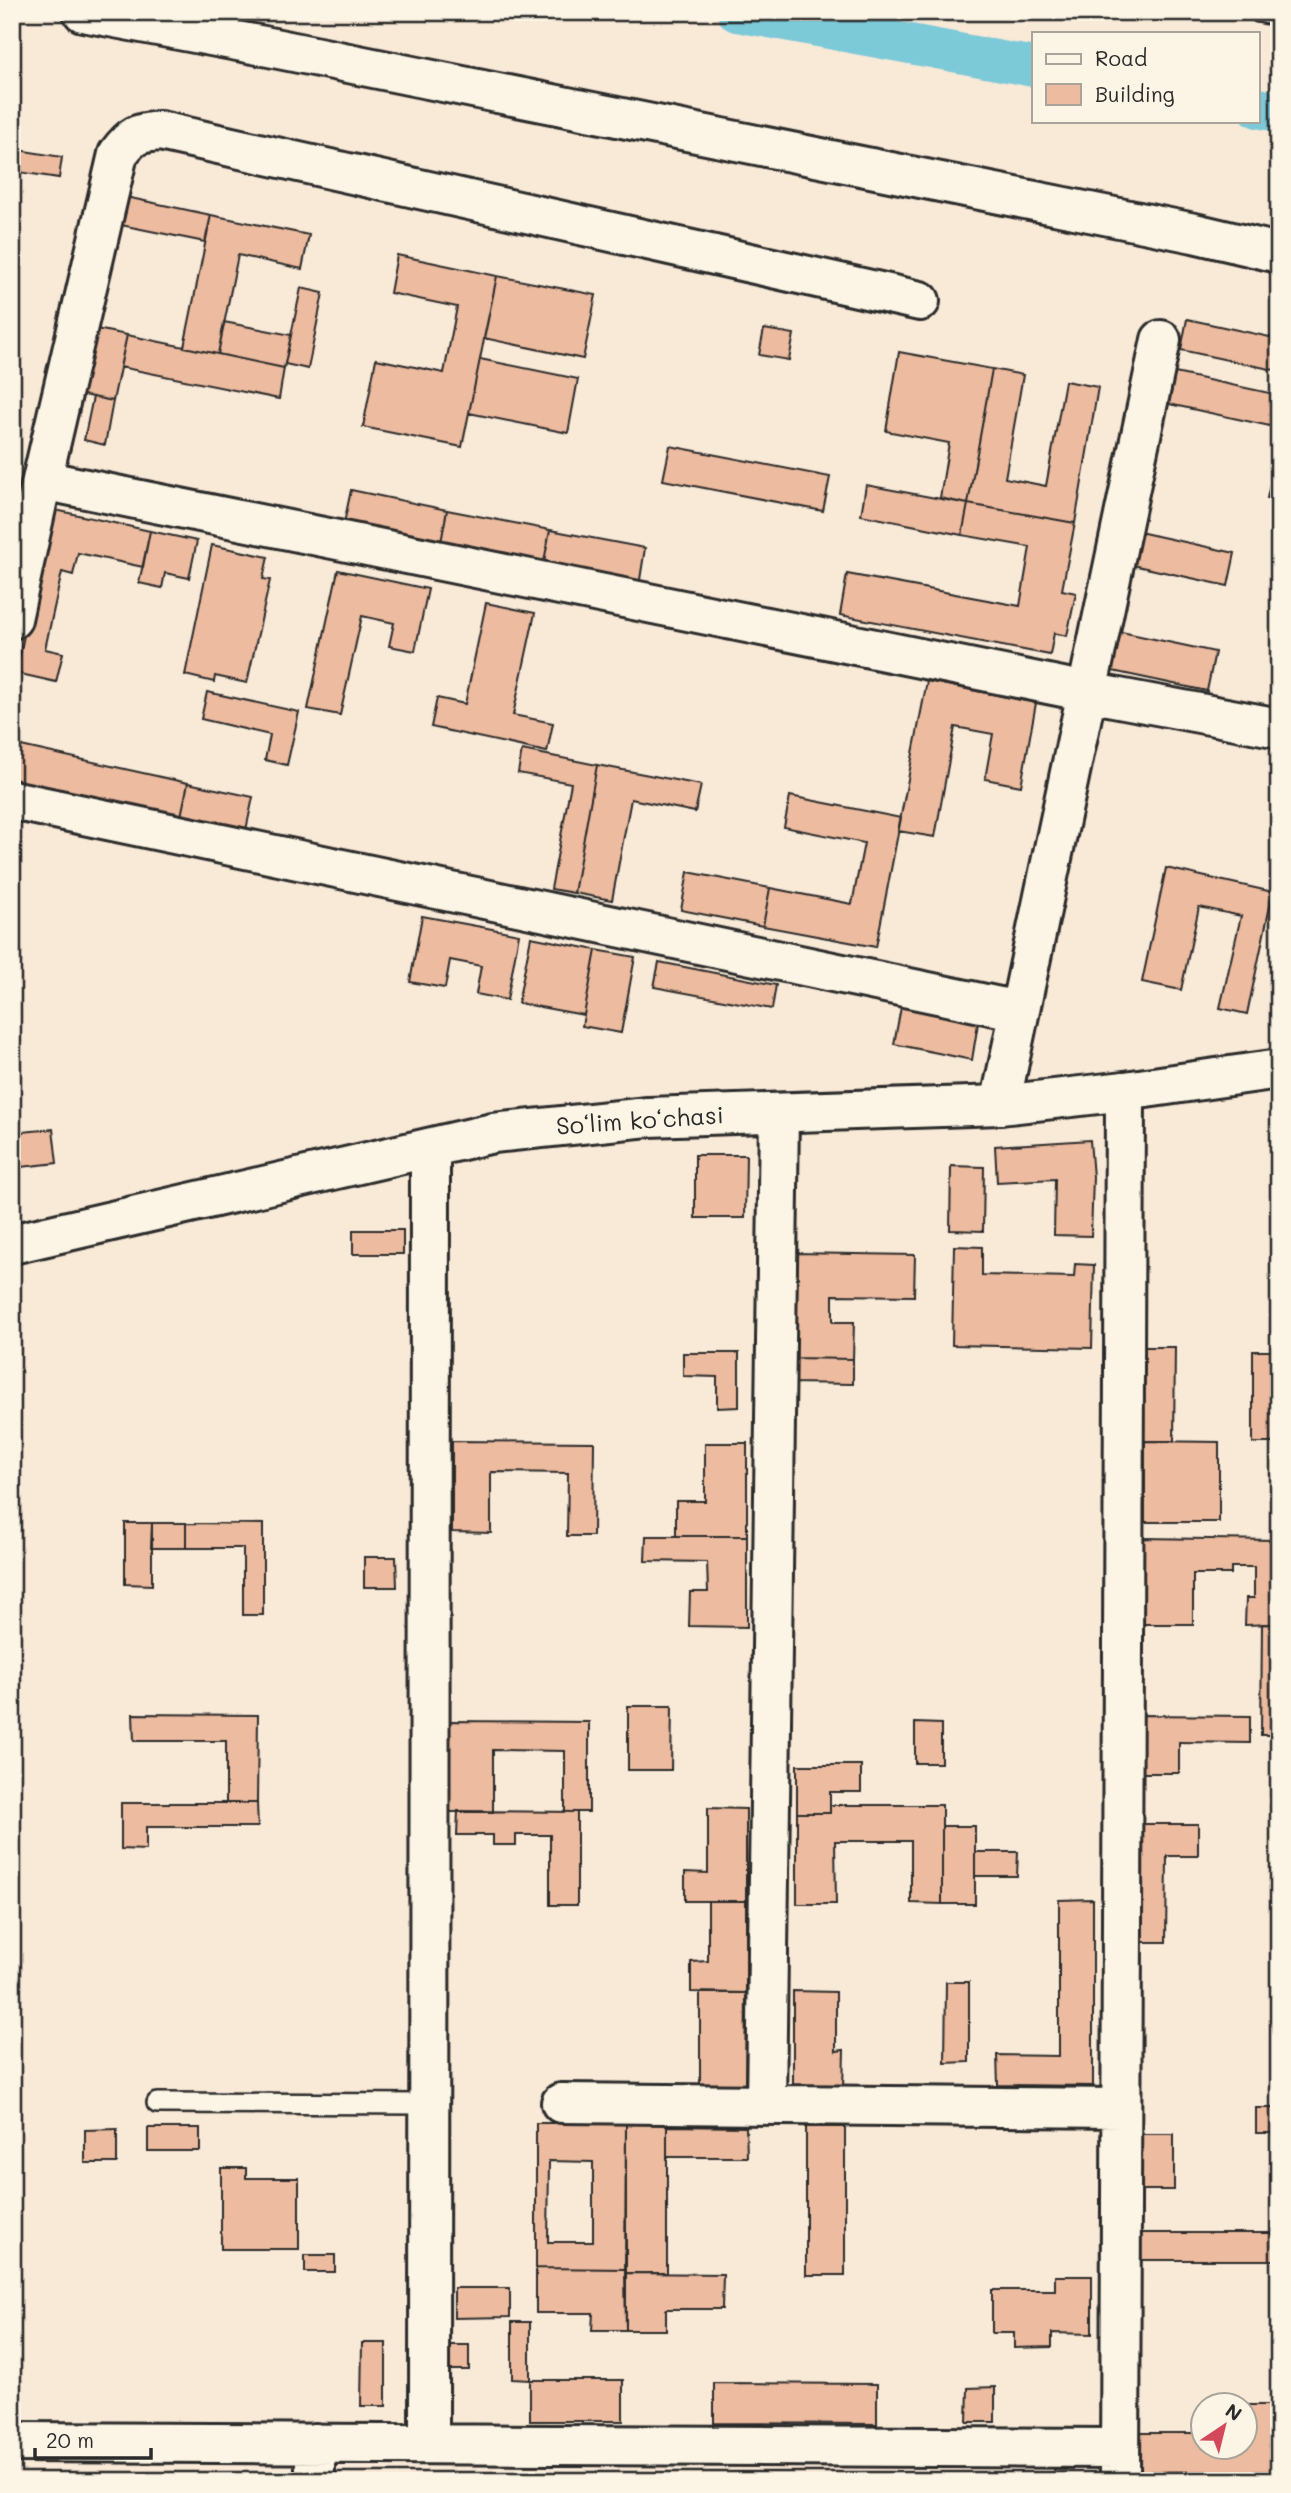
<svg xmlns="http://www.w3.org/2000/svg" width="1291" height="2493" font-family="Mali,sans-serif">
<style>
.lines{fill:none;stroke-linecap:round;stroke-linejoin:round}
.canal{stroke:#7bc9d8;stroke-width:40}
.building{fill:#edbb9f;stroke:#2b2b2b;stroke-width:2;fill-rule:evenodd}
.service-casing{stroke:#2b2b2b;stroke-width:24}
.minor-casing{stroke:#2b2b2b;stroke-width:44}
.tertiary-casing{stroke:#2b2b2b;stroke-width:44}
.service{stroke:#fcf5e5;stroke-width:19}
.minor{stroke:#fcf5e5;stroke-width:38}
.tertiary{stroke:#fcf5e5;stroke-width:38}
.labels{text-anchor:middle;stroke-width:6;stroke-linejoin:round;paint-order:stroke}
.street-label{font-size:24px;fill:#2b2b2b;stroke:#fcf5e5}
</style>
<rect width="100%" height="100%" fill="#f9e9d7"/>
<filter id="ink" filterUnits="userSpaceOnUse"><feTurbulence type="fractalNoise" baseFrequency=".0143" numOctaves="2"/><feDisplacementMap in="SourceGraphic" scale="14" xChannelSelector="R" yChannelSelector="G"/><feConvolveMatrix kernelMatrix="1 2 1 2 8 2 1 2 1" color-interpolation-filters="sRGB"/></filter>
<g filter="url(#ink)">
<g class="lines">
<path class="canal" d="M737,12L1034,67
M1258,108L1279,112"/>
</g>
<path class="building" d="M12,149L62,157L59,178L12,171Z
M121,196L211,215L205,242L116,224Z
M211,215L309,235L302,269L238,255L218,354L184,347Z
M397,255L497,276L462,447L363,427L376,359L444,373L457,307L390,293Z
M497,276L596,295L583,359L484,338Z
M301,288L323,293L308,369L285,364Z
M1187,319L1279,339V371L1181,350Z
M224,322L291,335L284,368L218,354Z
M86,327L127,335L113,401L73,393Z
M764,329L794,334L789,360L759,355Z
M127,335L284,368L279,399L120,367Z
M899,352L992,369L968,504L940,498L949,443L886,431Z
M480,359L578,379L568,433L469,413Z
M992,369L1023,375L1005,478L1046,486L1065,381L1098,387L1075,523L968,504Z
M1175,373L1279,395V428L1169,404Z
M93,397L113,401L105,445L84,440Z
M1279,444V501L1267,498Z
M670,446L830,477L823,511L663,480Z
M866,485L968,504L962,535L861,515Z
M351,490L447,510L440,548L343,528Z
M968,504L1075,523L1062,590L1076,593L1067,636L1054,633L1050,655L840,615L847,574L1020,606L1030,547L962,535Z
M51,509L150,531L143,567L78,553L73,575L62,572L45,649L63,653L56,682L16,673Z
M447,510L550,530L543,567L440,548Z
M550,530L645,548L639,586L543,567Z
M150,531L197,541L189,578L165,573L162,588L139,583Z
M1139,532L1235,553L1228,586L1132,565Z
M212,545L268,557L263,579L270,580L247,683L215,676L214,682L185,675Z
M338,570L428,589L415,651L389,646L394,623L362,616L340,715L308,709Z
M486,603L535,613L513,715L553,723L547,752L431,727L437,698L465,704Z
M1112,630L1215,652L1207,691L1103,669Z
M927,681L1036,703L1021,786L985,779L993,734L955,727L935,837L898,831Z
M207,692L299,712L287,765L265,760L270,735L201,719Z
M12,744L188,783L180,821L12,784Z
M522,750L597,765L574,893L551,889L571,783L518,773Z
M597,765L701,785L695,812L631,799L612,900L574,893Z
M188,783L253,797L245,835L180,821Z
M790,796L901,818L876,947L763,926L770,888L852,904L864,843L784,827Z
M1166,868L1273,892L1247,1014L1220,1008L1241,916L1199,907L1181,990L1142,982Z
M688,872L770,888L763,926L681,910Z
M422,916L519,934L507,1000L476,994L481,966L450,960L445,988L410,982Z
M531,937L596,950L584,1015L518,1003Z
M596,950L635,957L621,1033L582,1026Z
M659,962L776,985L772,1009L654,987Z
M902,1002L979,1017L972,1060L894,1044Z
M53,1129L57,1163L12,1168V1133Z
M1090,1140L1093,1177L1091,1236L1054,1235L1055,1179L997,1182L995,1146Z
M695,1155H746L745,1218H695Z
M951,1166L984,1167L983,1231L950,1230Z
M353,1230H403V1254H353Z
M954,1246L982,1247V1275L1074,1277L1075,1264L1094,1265L1092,1348L952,1345Z
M794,1253L915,1255L914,1296L833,1295V1322H854L853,1359L792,1358Z
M1137,1347H1175L1174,1441H1137Z
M1253,1351H1279V1443H1253Z
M683,1353H739V1407L717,1408V1377L683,1376Z
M792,1358L853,1359V1384L792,1383Z
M452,1441L594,1442L593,1536H567L568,1473L491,1472V1533L452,1532Z
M1145,1441L1219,1442V1522H1145Z
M705,1443H747V1536H676V1501H705Z
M125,1523H152V1585L125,1584Z
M152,1523H186V1548H151Z
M186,1523L263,1524V1615H243V1548H186Z
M646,1536H747V1627L689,1626L690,1592H708L707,1562L645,1561Z
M1142,1538L1276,1540V1624L1245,1625L1246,1598H1254V1567H1231V1574H1193V1624H1142Z
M364,1557H396L397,1587H364Z
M1262,1624H1279V1735H1261Z
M628,1706H672L671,1770H628Z
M133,1714L258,1715L257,1803H226V1741H134Z
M1143,1715L1250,1716V1743L1179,1742V1773H1143Z
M449,1721L589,1722V1812H565V1751L493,1750V1812H449Z
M915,1723L941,1724V1763H915Z
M797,1765H861V1792H830V1813H797Z
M121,1803H257L258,1827H146V1850L121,1849Z
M830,1805H942V1904L911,1903V1841H835L836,1904H797V1813H830Z
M708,1808L746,1809V1901H685V1872L708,1873Z
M458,1811L577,1812V1905H550V1835H516V1845H493V1835H457Z
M1129,1824H1198V1856H1167L1166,1942H1129Z
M942,1826H975V1904H942Z
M975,1852H1018L1017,1876H975Z
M1093,1899V2086L998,2085L997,2055L1059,2056V1900Z
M708,1901H746V1993L691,1992V1962L708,1961Z
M946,1982H969V2062L945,2063Z
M793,1991L836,1992V2051L844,2050L843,2089H793Z
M700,1993H746L745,2090H700Z
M1256,2108H1279V2133H1256Z
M536,2123H626V2269L536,2268ZM549,2161L593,2162V2242H548Z
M626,2123H667V2273H625Z
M667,2126L746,2127L747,2157H667Z
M806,2127H845V2275H806Z
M148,2128H200V2151H148Z
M117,2129V2163H85V2130Z
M1140,2134H1174V2190H1140Z
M221,2168H246V2178H299V2249H221Z
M1277,2171L1279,2260H1132V2233H1277Z
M305,2255H335V2272H305Z
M1278,2260H1279L1278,2462Z
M536,2268L626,2269V2330H592L593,2313H536Z
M625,2273L723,2274L722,2309H666V2330H626Z
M1055,2276H1092V2334L1052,2333V2347L1014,2348V2333H992V2290H1055Z
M454,2288H510V2317L454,2318Z
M512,2322H530V2380L512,2379Z
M362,2343H386V2406H361Z
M446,2345H469V2370H447Z
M530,2380H623V2421H530Z
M714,2383L877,2384V2424L714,2423Z
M995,2387V2422H967L968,2388Z
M1248,2405H1278V2472H1168V2481H1128V2433H1204V2448H1246Z
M1053,2455H1072L1073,2470H1054Z"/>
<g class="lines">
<g class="service-casing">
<path id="service" d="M1259,12L1279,16
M157,2103L430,2104"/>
</g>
<g class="minor-casing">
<path id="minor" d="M83,12L264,46L1194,233L1279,253
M42,480L1087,692L1161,340
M12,619L42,480L118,154C132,135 137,133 160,131L920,301
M12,800L1019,1011
M1000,1105L1087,692L1279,728
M561,2103L1121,2108
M766,2105L779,1114
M12,2442L1120,2448
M315,2443V2481
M429,2444L430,1148
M1120,2481L1125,1091"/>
</g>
<g class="tertiary-casing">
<path id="tertiary" d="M12,1244L493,1133L648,1117L1000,1105L1125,1091L1279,1069"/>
</g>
<use href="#service" class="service"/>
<use href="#minor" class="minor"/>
<use href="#tertiary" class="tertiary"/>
</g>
</g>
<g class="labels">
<g class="street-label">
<text transform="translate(640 1121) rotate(-4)" y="8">Soʻlim koʻchasi</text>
</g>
</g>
<rect width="1291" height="2493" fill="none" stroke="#fcf5e5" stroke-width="42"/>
<rect x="21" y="21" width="1249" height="2451" fill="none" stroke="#2b2b2b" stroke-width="2.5" filter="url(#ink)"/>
<rect x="1032" y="32" width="228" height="91" fill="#fcf5e5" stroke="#a8a49b" stroke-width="2"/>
<rect x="1046" y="54" width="35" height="10" fill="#fcf5e5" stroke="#a8a49b" stroke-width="2"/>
<text x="1095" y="66" font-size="21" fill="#2b2b2b">Road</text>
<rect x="1046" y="84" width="35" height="21" fill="#edbb9f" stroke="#a8a49b" stroke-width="2"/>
<text x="1095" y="102" font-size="21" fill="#2b2b2b">Building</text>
<g transform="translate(1224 2426) rotate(35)"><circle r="33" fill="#fcf5e5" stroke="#a8a49b" stroke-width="2"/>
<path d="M0-5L12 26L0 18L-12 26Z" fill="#d1495b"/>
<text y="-10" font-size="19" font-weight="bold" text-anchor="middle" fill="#2b2b2b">N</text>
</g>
<path d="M35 2448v10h116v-10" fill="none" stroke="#2b2b2b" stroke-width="3.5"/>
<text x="46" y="2448" font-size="21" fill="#2b2b2b" stroke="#fcf5e5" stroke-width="5" paint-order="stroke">20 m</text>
</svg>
